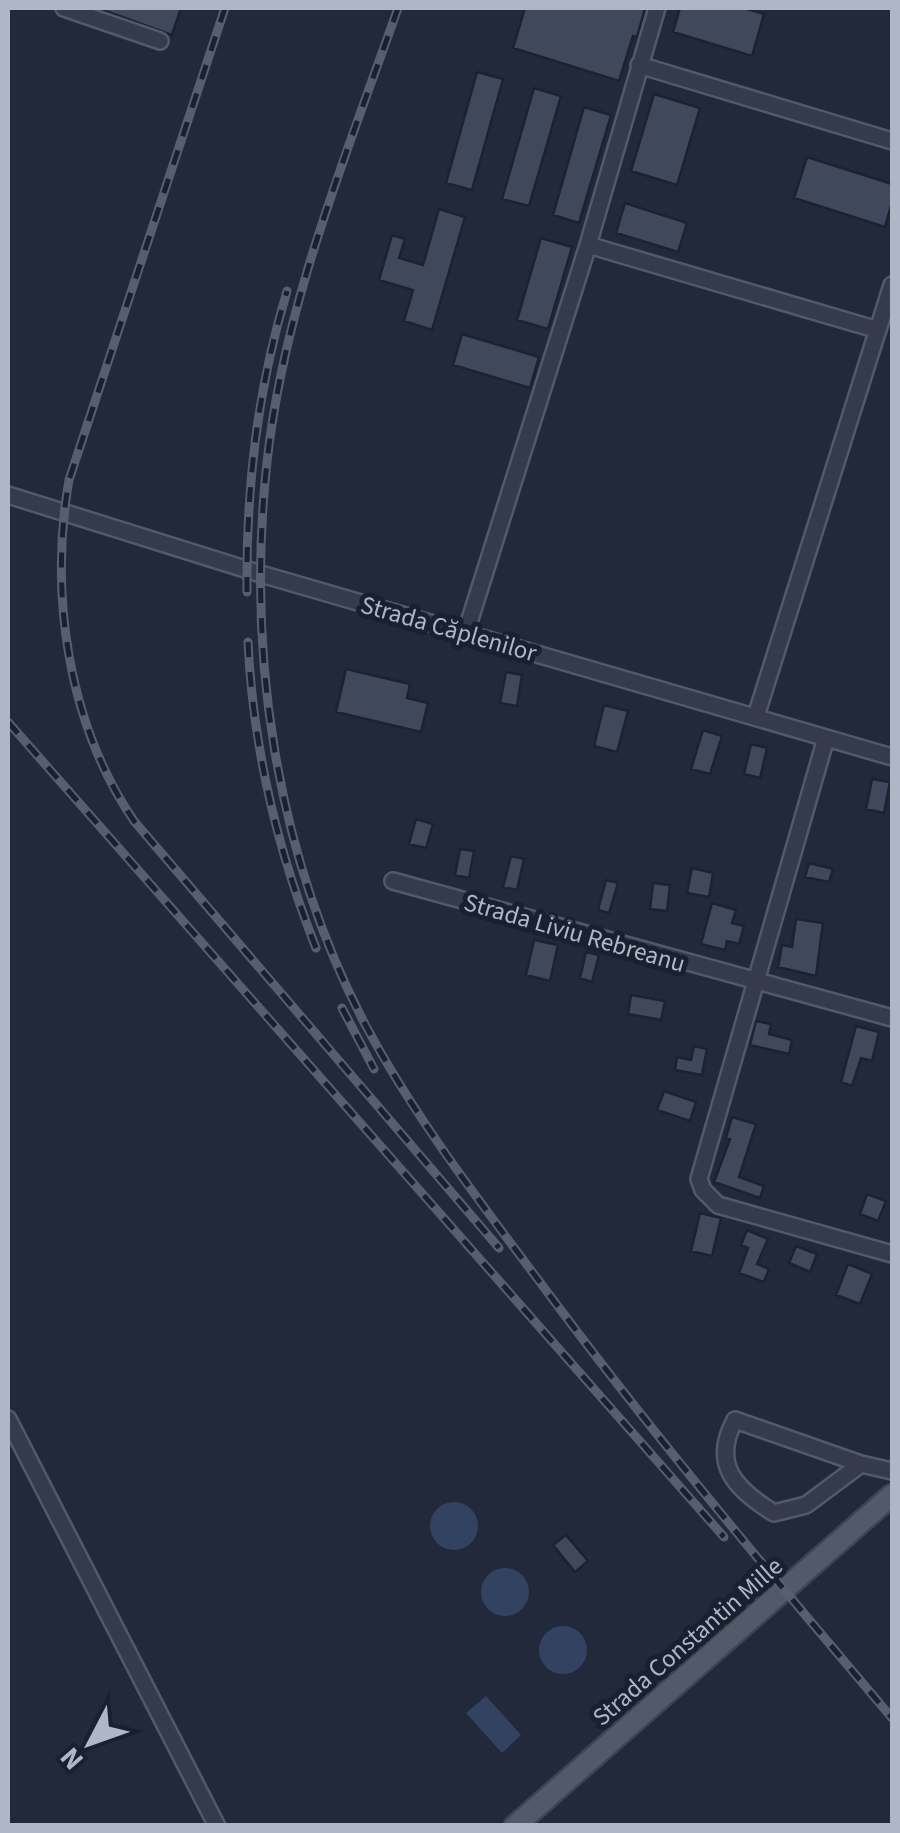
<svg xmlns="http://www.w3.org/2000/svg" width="900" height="1833" font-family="'Source Sans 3',sans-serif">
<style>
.water{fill:#344261}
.building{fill:#40485c;stroke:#1c2231;stroke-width:2.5}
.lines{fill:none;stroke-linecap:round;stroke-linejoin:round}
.minor-casing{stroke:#525968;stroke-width:20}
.major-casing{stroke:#3e4453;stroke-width:25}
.minor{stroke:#353b4a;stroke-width:15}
.major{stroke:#525a6a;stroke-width:20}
.rail-casing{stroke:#565f71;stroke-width:9}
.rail{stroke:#1a202f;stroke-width:5;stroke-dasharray:15;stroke-linecap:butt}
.labels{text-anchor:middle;stroke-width:10;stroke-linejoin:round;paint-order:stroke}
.street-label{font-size:25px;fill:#afb6c6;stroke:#1a202f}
</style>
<rect width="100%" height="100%" fill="#21293a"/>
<path class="water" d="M430 1526a24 24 0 1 1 48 0a24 24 0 1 1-48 0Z
M481 1592a24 24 0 1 1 48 0a24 24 0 1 1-48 0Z
M539 1650a24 24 0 1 1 48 0a24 24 0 1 1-48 0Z
M486,1696L521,1735L502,1753L466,1713Z"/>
<path class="building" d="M97,8H181L172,35Z
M525,8H645L637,37L633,36L619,81L513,48Z
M680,8H744L764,14L752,56L673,32Z
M477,72L503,79L472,190L446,183Z
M534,88L561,96L529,206L502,199Z
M654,94L700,108L677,185L631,171Z
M584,107L611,115L579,223L553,215Z
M807,157L892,184V202L885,227L794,198Z
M625,203L687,223L678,252L616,233Z
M439,209L465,217L432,330L404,321L413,290L379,280L392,235L405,239L399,258L423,265Z
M541,238L572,247L548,329L517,320Z
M462,334L539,357L530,388L453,365Z
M346,669L410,684L407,698L428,703L421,732L336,712Z
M506,672L522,675L517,706L500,703Z
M604,705L628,711L617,752L594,746Z
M703,730L722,736L710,774L691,769Z
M751,744L767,748L760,778L744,774Z
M872,779L890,782L884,813L866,809Z
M416,819L433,824L426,848L409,844Z
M460,849L474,851L469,878L455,875Z
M511,856L524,859L517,890L503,887Z
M809,863L833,869L829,882L805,877Z
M692,868L713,873L709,897L687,893Z
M606,880L618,883L609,913L598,910Z
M653,883L670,885L667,911L650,909Z
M712,903L736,910L732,923L744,926L739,944L727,941L725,950L701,944Z
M796,919L823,923L816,976L778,967L782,945L792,947Z
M534,940L558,945L550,981L526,975Z
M586,952L599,955L592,982L580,978Z
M631,995L665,1001L661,1020L628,1014Z
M756,1021L771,1024L769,1034L792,1040L789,1054L750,1045Z
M856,1026L879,1032L872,1061L861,1058L852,1086L841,1082Z
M694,1046L707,1049L702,1075L675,1070L677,1057L691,1060Z
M664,1091L696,1102L690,1121L657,1110Z
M732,1117L756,1124L739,1177L764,1186L760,1198L714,1182L730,1139L726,1138Z
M867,1194L886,1201L878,1221L860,1214Z
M700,1213L721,1218L712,1256L691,1251Z
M747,1230L768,1239L757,1264L769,1269L764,1282L739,1273L748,1248L741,1245Z
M796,1246L817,1254L810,1272L789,1263Z
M848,1264L872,1274L860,1304L836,1295Z
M566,1535L588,1561L575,1572L553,1545Z"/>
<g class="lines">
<g class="minor-casing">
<path id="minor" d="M64,8L160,41
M639,65L892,141
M588,245L878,330
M8,495L261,574L892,757
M466,632L588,245L657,8
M756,716L892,285
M826,738L699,1179L703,1190L718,1205L892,1254
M393,881L892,1018
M8,1419L217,1826
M861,1464L806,1505L774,1513C735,1489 711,1464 735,1420L861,1464L892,1471"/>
</g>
<g class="major-casing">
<path id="major" d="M515,1826L892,1495"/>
</g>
<use href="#minor" class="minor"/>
<use href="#major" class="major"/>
<g class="rail-casing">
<path id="rail" d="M225,8L69,480C49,594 68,724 134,821L499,1248
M398,8C346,156 284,305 267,462C246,653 276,855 366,1026C419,1125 490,1215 557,1305C663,1447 778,1583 892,1718
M247,592C246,488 257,391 287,291
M248,642C253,748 277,849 316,948
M8,722L724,1537
M342,1008L374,1069"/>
</g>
<use href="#rail" class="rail"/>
</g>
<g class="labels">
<g class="street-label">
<text transform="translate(449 628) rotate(16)" y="9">Strada Căplenilor</text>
<text transform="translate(575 932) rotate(16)" y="9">Strada Liviu Rebreanu</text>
<text transform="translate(687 1641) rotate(-41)" y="9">Strada Constantin Mille</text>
</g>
</g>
<rect width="900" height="1833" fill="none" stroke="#afb6c6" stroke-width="20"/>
<g transform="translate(90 1743) rotate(229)" stroke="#1a202f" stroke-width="8" paint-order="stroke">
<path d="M0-8L18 38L0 25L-18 38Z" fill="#afb6c6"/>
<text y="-15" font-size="28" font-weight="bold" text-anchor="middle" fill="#afb6c6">N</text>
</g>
</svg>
